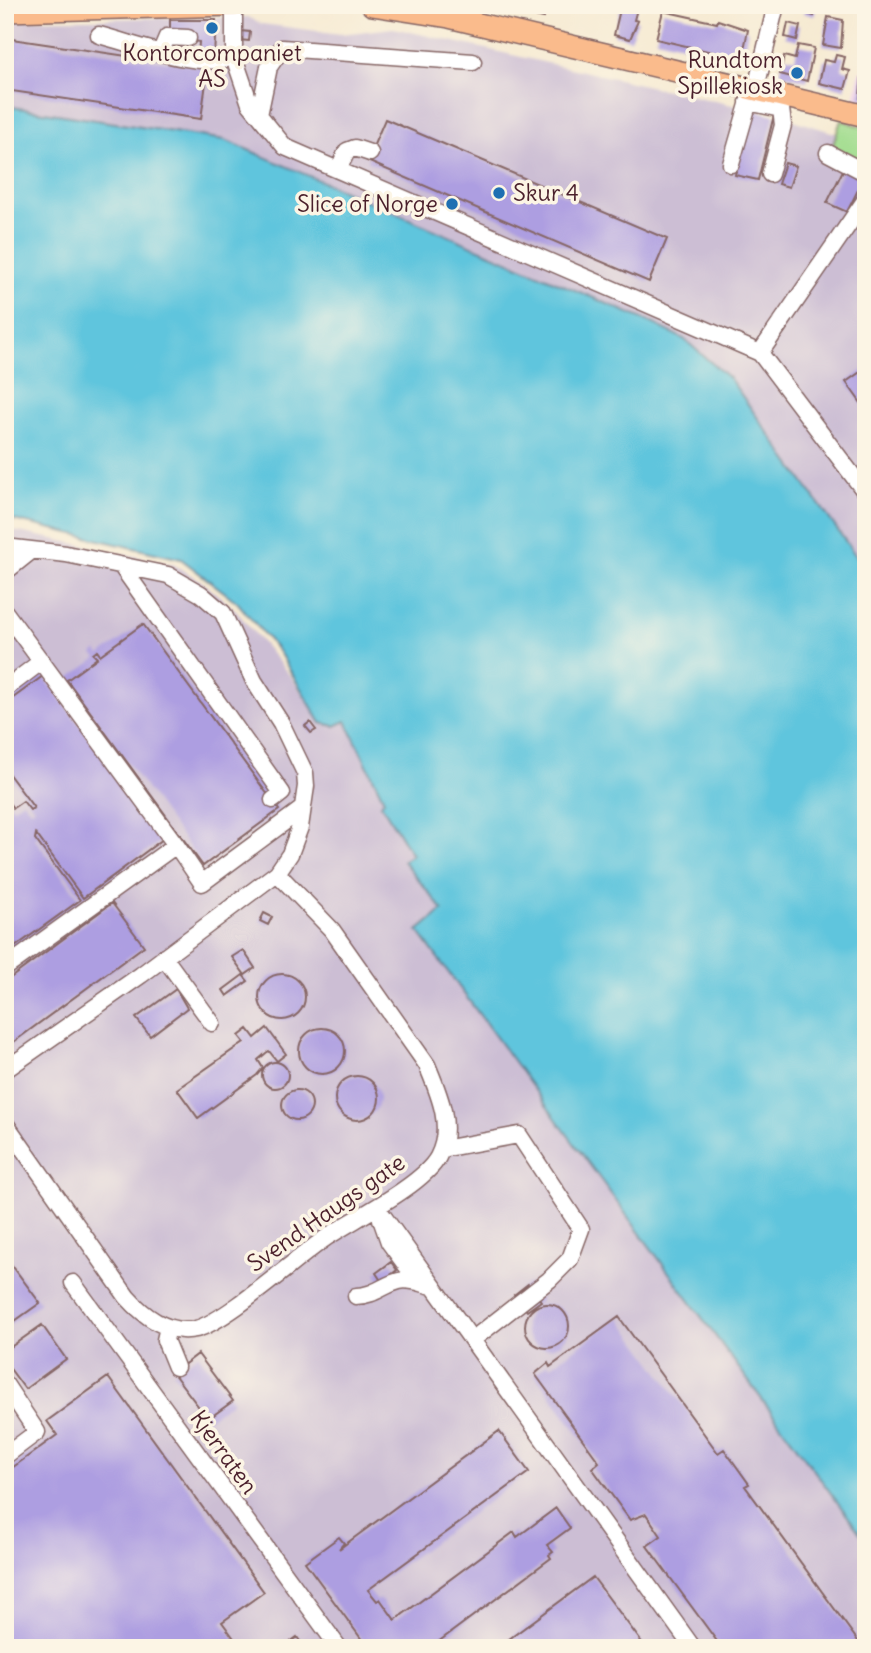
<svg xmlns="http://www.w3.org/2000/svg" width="871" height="1653" font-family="Delius,sans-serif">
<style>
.built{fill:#eed0e8}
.industrial{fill:#ccbed4}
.green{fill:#a3dd90;stroke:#767e5e;stroke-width:2}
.water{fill:#5fc5dd;stroke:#547284;stroke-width:2}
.building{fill:#ad9ee1}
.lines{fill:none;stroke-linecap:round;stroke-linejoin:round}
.minor-casing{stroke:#866665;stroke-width:19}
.major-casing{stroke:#866665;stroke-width:24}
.minor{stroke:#fff;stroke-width:16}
.major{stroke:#fabb8c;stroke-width:21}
.poi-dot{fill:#1f6fb2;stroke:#fcf5e5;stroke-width:2.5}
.labels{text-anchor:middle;stroke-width:7;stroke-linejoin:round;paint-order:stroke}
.poi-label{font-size:23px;fill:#4a1f2b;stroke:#fcf5e5;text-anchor:end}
.street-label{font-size:23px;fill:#4a1f2b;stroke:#fcf5e5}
</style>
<rect width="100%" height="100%" fill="#fcf5e5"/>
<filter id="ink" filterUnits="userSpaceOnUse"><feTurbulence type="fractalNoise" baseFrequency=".0143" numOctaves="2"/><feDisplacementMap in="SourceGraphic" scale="14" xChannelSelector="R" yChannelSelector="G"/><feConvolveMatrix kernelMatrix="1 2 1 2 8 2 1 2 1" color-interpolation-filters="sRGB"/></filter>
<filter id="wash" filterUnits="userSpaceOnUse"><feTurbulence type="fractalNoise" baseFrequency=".00686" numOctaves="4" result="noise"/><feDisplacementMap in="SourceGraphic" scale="28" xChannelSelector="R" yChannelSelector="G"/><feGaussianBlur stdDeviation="1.57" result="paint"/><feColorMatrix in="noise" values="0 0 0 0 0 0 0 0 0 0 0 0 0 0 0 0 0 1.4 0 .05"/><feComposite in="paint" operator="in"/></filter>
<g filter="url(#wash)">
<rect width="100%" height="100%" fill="#f6ead2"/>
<path class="built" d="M860,70H866V110L853,104Z"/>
<path class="industrial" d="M248,17L262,24L341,34L393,28L781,116L866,143V205L854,231L866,236V570L730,379L5,106V20Z
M5,529L173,564L201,581L234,608L292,678L321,723L346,721L384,800L381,804L412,855L404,862L444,910L418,931L866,1541V1648H5Z"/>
<path class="green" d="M841,120L866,128V164L832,148Z"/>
<path class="water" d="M5,106L225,140L652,323L684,339L730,379L866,570V1541L418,931L443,910L403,861L412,855L381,804L384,800L346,721L335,726L321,723L279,652L237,602L181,559L5,518Z"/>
<g id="blocks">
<path class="building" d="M523,5H547L544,18L521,13Z
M621,5H638L634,20L638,21L630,39L614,35Z
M797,5H817L814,16L804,13L805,10L796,8Z
M663,11L717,23L718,20L748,30L742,59L656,39Z
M828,17L843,20L841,48L823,45Z
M170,20H216L214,56L198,55L199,42L170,34Z
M788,23L800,26L797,40L785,37Z
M240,31L250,32L249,41L239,40Z
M5,38L208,68L201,119L5,90Z
M798,45L814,48L807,81L780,74L784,56L795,59Z
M836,55L845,57L842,69L850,71L845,89L819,83L824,60L834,62Z
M862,73L866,74V98H860Z
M751,109L774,115L758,180L735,175Z
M385,119L667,239L649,282L367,161Z
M785,163L796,166L789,187L778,184Z
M845,166L865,176L847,212L827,203Z
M866,368V410L846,382Z
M143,624L279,810L203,866L67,680L97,658L93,654L97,651L100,655Z
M43,676L163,839L83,898L36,834L35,839L80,900L5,954V798L13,808L23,801L30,810L34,808L5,769V704Z
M310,722L316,730L311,733L305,726Z
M112,903L144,946L8,1046L5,1042V982Z
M264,913L272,917L268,925L260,921Z
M243,950L255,968L245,975L232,957Z
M259 997a23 23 0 1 1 46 0a23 23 0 1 1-46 0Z
M243,975L248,981L227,996L223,990Z
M176,989L187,1008L150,1036L136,1018Z
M299 1051a23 23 0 1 1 46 0a23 23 0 1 1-46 0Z
M267,1028L286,1054L277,1061L269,1051L266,1053L258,1060L263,1068L257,1075L198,1118L177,1089L244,1042L239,1036L248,1029L255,1038Z
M262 1075a13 13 0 1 1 26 0a13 13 0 1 1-26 0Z
M335 1098a22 22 0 1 1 44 0a22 22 0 1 1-44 0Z
M282 1105a15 15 0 1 1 30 0a15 15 0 1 1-30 0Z
M5,1256L40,1303L5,1328Z
M391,1262L397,1270L382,1282L376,1273Z
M528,1284L541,1301L527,1311L514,1295Z
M525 1326a22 22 0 1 1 44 0a22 22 0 1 1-44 0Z
M619,1317L718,1453L724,1449L749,1484L745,1486L863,1648H722L647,1546L661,1536L646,1514L630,1520L592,1468L599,1462L535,1374L548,1363L550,1367Z
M42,1325L66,1359L25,1389L5,1362V1351Z
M198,1354L233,1401L208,1419L173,1373Z
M108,1377L264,1592L222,1622L241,1648H5V1473L57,1435L47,1421Z
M499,1431L529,1472L368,1590L377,1601L380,1599L395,1620L514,1532L517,1537L556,1508L570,1528L547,1545L553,1552L549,1555L551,1558L430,1648H368L305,1562L339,1537L344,1543L339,1549Z
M593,1577L646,1648H497Z
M297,1637L305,1648H282Z"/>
</g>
</g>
<g filter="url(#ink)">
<use href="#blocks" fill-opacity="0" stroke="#866665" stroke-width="2"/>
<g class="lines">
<g class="minor-casing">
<path id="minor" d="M234,5V57L250,104L285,147L760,353L866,493
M99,35C135,44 199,70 234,57
M161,51L167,37L188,38
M756,88L776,5
M748,102L781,109
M259,115L269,67L282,48L473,62
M828,153L866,173
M731,164L753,87
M338,170L347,151L355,148L370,153
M770,174L783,125L781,109L784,95
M760,353L866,199
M5,547L66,554L168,575L201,594L223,613L254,681L281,723L305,773L306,786L300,827L290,854L277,873L141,975L5,1070
M122,567L282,793L273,800
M5,572L30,552
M5,612L176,845
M5,689L42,661
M164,957L212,1023
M5,968L176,845L202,883L302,809
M5,1123L127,1297C144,1316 168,1335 196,1329C227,1321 296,1258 327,1237C354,1219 423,1185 438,1157C454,1127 439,1094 427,1065L332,930L277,873
M442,1149L519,1135L581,1229L570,1259L549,1280L472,1340
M378,1209L693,1648
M381,1219L389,1242L411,1272
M73,1283L339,1648
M356,1296C374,1296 383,1285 399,1281C410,1278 422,1284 433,1286
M168,1327L165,1340L176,1367
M5,1384L37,1432L5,1456"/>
</g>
<g class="major-casing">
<path id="major" d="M372,5L449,17L866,116
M5,11L235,5"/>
</g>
<use href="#minor" class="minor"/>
<use href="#major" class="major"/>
</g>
</g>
<g class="poi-dot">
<circle cx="212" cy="28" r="7"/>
<circle cx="797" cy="73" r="7"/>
<circle cx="499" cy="193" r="7"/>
<circle cx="452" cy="204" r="7"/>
</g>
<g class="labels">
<g class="poi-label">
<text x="212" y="61" text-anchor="middle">Kontorcompaniet<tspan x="212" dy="26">AS</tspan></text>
<text x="783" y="68">Rundtom<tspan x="783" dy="26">Spillekiosk</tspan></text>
<text x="513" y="201" text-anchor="start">Skur 4</text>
<text x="438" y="212">Slice of Norge</text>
</g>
<g class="street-label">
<text transform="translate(326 1213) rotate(-35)" y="8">Svend Haugs gate</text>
<text transform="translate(224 1452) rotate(54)" y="8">Kjerraten</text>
</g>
</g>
<rect width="871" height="1653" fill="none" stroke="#fcf5e5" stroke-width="28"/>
</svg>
